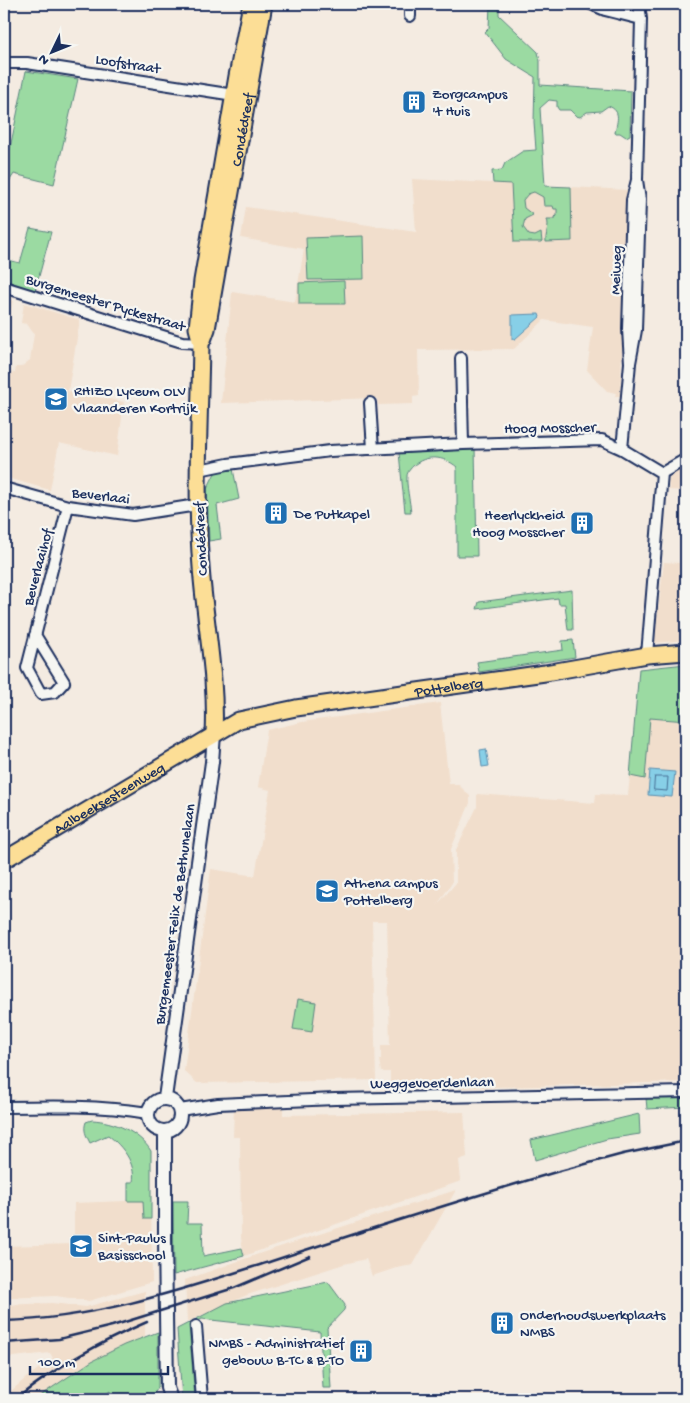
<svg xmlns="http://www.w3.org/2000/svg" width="690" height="1403" font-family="'Gochi Hand',sans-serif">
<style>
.built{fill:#f1decc}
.green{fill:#9bdaa2;stroke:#5b8480}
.water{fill:#87cfe7;stroke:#5c8fb0}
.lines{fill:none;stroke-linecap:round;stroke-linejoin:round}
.shore{stroke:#466f95;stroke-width:1}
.minor-casing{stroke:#1b2f5e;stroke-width:14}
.tertiary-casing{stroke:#1b2f5e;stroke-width:16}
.primary-casing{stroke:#1b2f5e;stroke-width:19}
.minor{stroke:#f6f6f2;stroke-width:10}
.tertiary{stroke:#f6f6f2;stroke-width:12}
.primary{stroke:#fcde96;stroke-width:15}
.rail{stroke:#1b2f5e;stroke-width:2.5}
.labels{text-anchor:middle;stroke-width:4.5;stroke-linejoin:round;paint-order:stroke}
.street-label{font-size:15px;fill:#1b2f5e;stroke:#f6f6f2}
.poi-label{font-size:15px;fill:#1b2f5e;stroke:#f6f6f2;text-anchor:start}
</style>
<rect width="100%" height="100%" fill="#f4ebe1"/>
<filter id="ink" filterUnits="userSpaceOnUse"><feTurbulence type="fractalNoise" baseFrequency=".02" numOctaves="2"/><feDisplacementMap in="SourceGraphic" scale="10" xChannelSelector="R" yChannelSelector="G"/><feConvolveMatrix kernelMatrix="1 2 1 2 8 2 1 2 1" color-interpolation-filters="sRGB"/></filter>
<g filter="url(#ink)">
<path class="built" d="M412,179L629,190L620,396H615L616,393L607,391L587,370L593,327L544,320L514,349L418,350L419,396L413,397V404L378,405L377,398L221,403L232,292L295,302L304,249L241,238L246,207L416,232Z
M4,297L13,300L9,321L4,323Z
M24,303L80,320L68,391L124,402L117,456L59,443L50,490L4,477V374L8,375L9,372L15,373L16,367H21L30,360L34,334L27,324L21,323Z
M686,463V491L669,490L668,481L672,472Z
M681,558L686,559V640L654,643L664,562L680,563Z
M440,703L449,784H458L470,796V803L451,849L452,883L437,905L456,883V850L477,807V794L595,803L596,794L628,795L630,776L645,778L650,718L686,721V1082L390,1090V1072H381L379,1059H381V1045H390L387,919V921H372L376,1080L197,1083L184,1071L211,869L255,876L270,790L258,787L267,730L302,722Z
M234,1108H283V1115L464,1112L467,1157L459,1160L461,1181L244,1256L241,1238L240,1137H233Z
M456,1190L413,1265L396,1268L372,1276L366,1259L344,1264L247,1295L187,1322L185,1280L267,1251Z
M151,1191L152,1282L89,1301L56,1296L4,1298V1246L74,1244V1203L126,1201Z
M145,1291V1336L105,1355L39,1399H4V1397L26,1378L53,1358L50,1353L4,1358V1305L52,1303L86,1307Z"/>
<path class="green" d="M490,4H499V15L538,52L540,61V85L631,91L630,135L626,137L620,133H615C616,123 623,111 608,106L601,111L587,112L580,117L576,116L570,110H559L557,107V101L549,100L540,108L545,186L571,187L572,241L546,242C545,234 550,227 547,219H554V217L557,216V209H554L553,206H544L543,197L534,192L528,194L523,200L524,208L533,215L525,219L523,227L529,235L535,236L541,233L542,242H514L511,184L493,183L492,171L502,170L505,163L523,151L536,150L534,122L535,77L506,59L485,32L489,28Z
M26,71L78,79L54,184L14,174L4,189V177Z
M30,228L51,232L35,291L4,282V259L20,263Z
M363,236L364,279L308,280L306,238Z
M344,281L345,304H299V283Z
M475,447L477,556H457V467C444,456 426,454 413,466C411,468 407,472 407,476C406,485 410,502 411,512H405L399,453Z
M222,469H233L239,499L217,505L221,539L209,541L207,489L215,473Z
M572,590L573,630H568L565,604H559L558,598L477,609L479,602Z
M573,640L575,657L479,672L477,662L563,650L562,641Z
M686,664V721L650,718L645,779L630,776L639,669Z
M298,999L316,1002L312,1032L293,1029Z
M686,1097V1107L647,1109L646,1098Z
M639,1114L640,1134L607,1139L535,1160L531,1140Z
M92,1120C114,1121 139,1132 151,1151V1219H144L143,1201H128V1182H133C136,1163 123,1147 108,1135L90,1143C86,1135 83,1130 86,1122Z
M173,1201H188L187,1223H202L203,1256L242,1248L244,1256L174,1275Z
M328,1282L345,1305L344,1310L327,1328L331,1388H323L320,1332L202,1319L189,1325L195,1399H182L177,1329L227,1303Z
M158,1332V1388L150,1399H105L110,1397V1391L98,1399H35L92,1361L124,1345Z"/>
<path class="water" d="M539,314L540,317L515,339H512V315Z
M486,749L489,766L482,767L480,750Z
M650,770L675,772L672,797L648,795Z"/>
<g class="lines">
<path class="shore" d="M655,777H668L667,791L654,790Z"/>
<g class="minor-casing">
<path id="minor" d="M591,4L605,10L641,19
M410,16V4
M4,63H27L234,95L240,97
M637,180L632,200L628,329L630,363L636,330L640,200L637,180L641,19L639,4
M4,287L182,342L201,343
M461,358L463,444
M370,403L373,449
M622,449L630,363
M199,470L228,464L330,451L463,444L602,440L622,449L662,473
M662,473L686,459
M4,488L68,506L133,515L197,505
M35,635L64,682L55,692L41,694L27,668L68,506
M647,655L662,473
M4,1107C52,1106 100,1105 148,1113
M180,1110L218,1104L335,1099L686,1092
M196,1326L202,1399"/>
</g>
<g class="tertiary-casing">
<path id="tertiary" d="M165,1098L212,762L214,734
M148 1115a16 16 0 1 1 32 0a16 16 0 1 1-32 0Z
M165,1131V1238L167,1388L171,1399"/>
</g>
<g class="primary-casing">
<g id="primary">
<path id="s1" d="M203,340L207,329L264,4"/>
<path d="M214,734C217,678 205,623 201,567C195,493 200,418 201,343L197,328L202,281L237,76L251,4"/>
<path id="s2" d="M4,860L239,720L296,708L545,673L647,655L686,652"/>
</g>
</g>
<use href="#minor" class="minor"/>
<use href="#tertiary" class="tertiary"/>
<use href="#primary" class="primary"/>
<path class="rail" d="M4,1321C97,1319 184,1289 272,1261C366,1230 461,1200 556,1172L623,1154L686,1141
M4,1343L59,1339L112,1326L234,1288L310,1256
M16,1399C56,1367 100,1342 147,1322"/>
</g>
</g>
<defs>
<g id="building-square" transform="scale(1.25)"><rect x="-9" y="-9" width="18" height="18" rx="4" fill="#1f6fb2" stroke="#f6f6f2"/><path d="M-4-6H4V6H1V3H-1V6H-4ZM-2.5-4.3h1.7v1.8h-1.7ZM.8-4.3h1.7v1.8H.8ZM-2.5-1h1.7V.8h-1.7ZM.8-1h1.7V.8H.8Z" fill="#fff"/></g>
<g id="school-square" transform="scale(1.25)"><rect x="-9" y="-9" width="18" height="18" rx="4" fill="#1f6fb2" stroke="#f6f6f2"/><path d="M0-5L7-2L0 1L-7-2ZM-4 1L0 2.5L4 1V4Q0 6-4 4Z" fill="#fff"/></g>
</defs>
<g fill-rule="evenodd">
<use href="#building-square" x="414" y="102"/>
<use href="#school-square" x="56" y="399"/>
<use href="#building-square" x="276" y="513"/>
<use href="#building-square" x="582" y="523"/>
<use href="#school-square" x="327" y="891"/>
<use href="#school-square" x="81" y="1246"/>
<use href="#building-square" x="502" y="1323"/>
<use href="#building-square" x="361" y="1351"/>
</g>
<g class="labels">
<g class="street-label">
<text transform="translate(128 63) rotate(9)" y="5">Loofstraat</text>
<text dy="5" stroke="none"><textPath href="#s1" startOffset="214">Condédreef</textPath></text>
<text transform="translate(615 270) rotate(-88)" y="5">Meiweg</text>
<text transform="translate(106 302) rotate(17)" y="5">Burgemeester Pyckestraat</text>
<text transform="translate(550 427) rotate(-1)" y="5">Hoog Mosscher</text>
<text transform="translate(101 495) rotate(7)" y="5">Beverlaai</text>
<text transform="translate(200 539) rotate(-93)" y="5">Condédreef</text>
<text transform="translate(37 567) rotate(-75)" y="5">Beverlaaihof</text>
<text dy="5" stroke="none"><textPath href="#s2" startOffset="486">Pottelberg</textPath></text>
<text dy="5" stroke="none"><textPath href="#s2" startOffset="122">Aalbeeksesteenweg</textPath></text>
<text transform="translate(174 914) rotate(-82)" y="5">Burgemeester Felix de Bethunelaan</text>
<text transform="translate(432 1082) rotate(-1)" y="5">Weggevoerdenlaan</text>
</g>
<g class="poi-label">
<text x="432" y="98">Zorgcampus<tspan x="432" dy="17">'t Huis</tspan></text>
<text x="74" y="395">RHIZO Lyceum OLV<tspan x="74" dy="17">Vlaanderen Kortrijk</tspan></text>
<text x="294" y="518">De Putkapel</text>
<text x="564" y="519" text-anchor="end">Heerlyckheid<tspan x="564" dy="17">Hoog Mosscher</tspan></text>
<text x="344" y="887">Athena campus<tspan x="344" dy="17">Pottelberg</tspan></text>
<text x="98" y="1242">Sint-Paulus<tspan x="98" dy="17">Basisschool</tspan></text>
<text x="520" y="1319">Onderhoudswerkplaats<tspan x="520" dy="17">NMBS</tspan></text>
<text x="344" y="1347" text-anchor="end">NMBS - Administratief<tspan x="344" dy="17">gebouw B-TC &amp; B-TO</tspan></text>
</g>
</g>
<rect width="690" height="1403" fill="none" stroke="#f6f6f2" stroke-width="20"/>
<rect x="10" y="10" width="670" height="1383" fill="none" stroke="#1b2f5e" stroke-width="2" filter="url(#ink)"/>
<g transform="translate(52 52) rotate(227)" stroke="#f6f6f2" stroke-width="4" paint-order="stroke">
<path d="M0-4L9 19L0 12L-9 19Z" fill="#1b2f5e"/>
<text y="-8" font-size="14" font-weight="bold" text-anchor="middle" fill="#1b2f5e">N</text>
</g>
<path d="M30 1366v8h138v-8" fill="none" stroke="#1b2f5e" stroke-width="2.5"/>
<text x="38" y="1366" font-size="15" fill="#1b2f5e" stroke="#f6f6f2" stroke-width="4" paint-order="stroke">100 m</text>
</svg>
